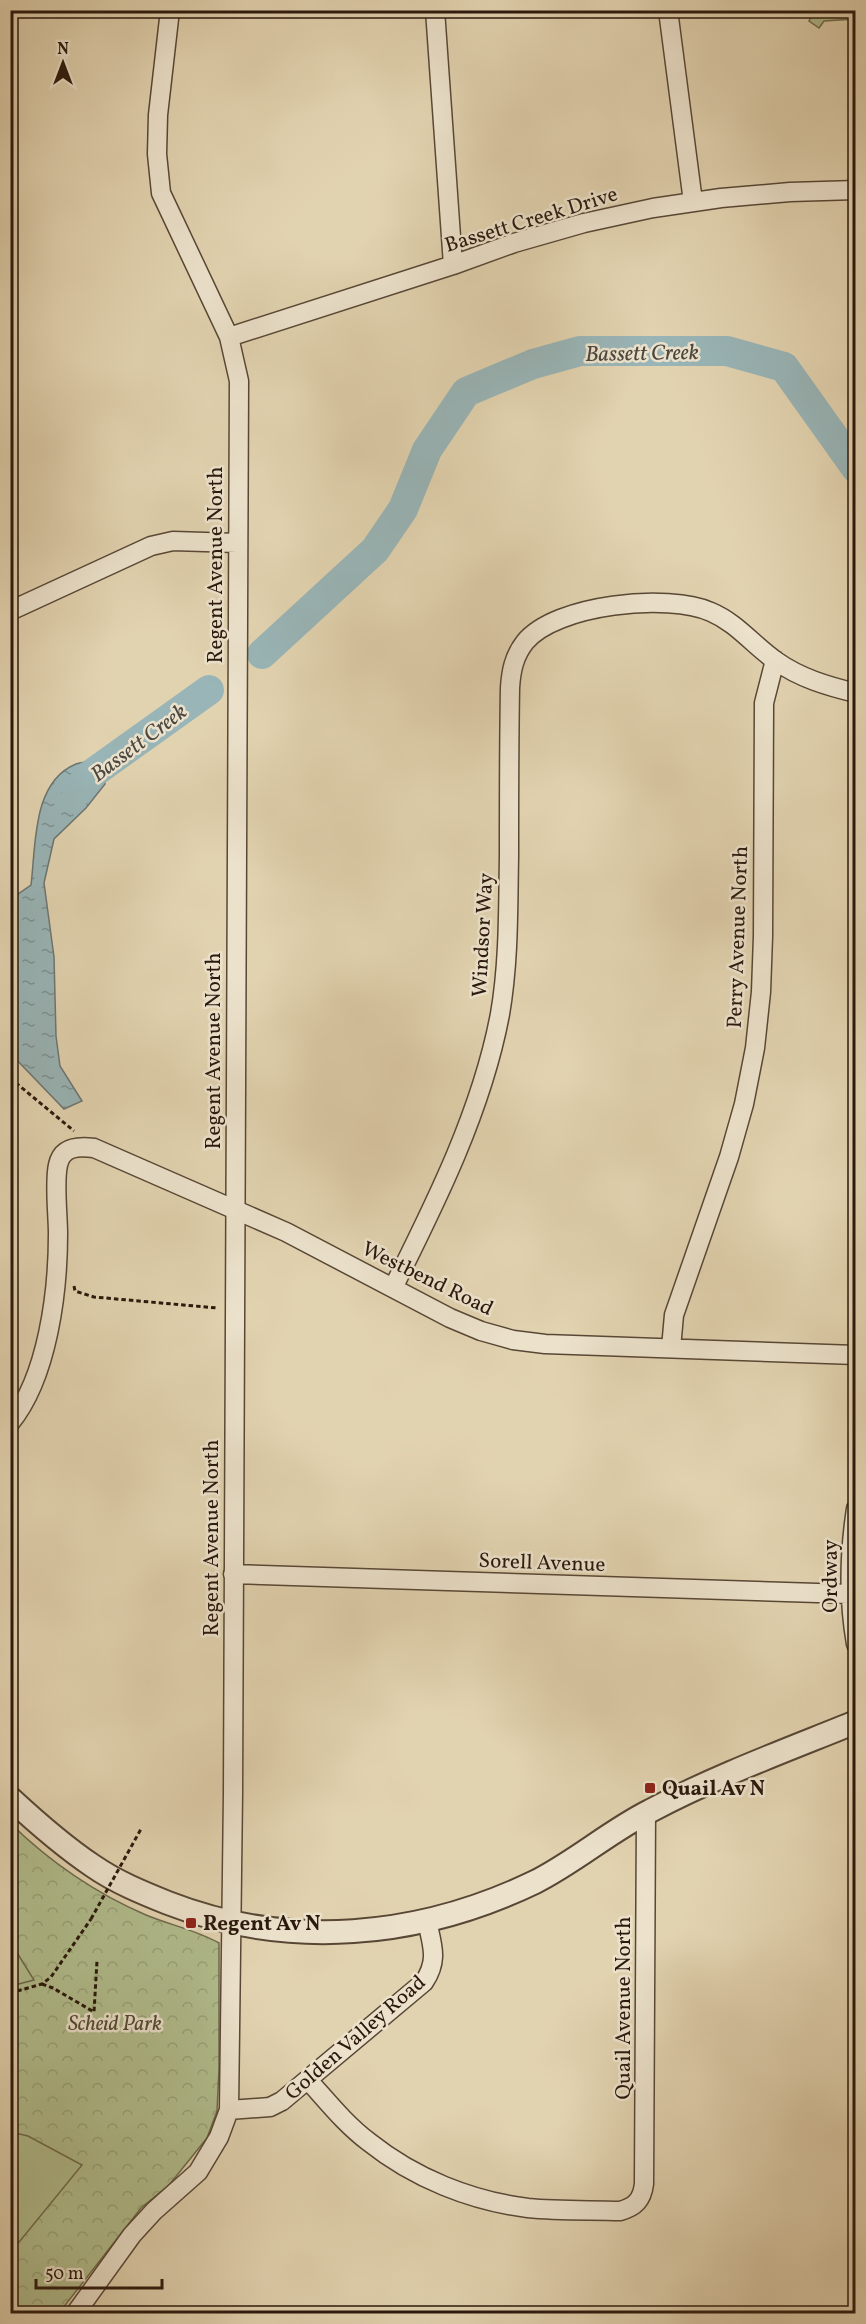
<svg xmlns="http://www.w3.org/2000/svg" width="866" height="2324" font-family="Vollkorn,serif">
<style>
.forest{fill:url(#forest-crowns);stroke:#6e6a4d;stroke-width:1.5}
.pitch{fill:#b1bd8d;stroke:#6e6a4d;stroke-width:1.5}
.water{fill:url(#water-ripples);stroke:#6d7673;stroke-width:1.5}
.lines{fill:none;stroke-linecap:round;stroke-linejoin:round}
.river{stroke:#99b5b7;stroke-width:30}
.minor-casing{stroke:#584736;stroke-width:21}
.tertiary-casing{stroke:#584736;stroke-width:26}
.path{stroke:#2a180d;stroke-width:3;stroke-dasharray:4.5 3;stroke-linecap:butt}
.minor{stroke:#ece2cc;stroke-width:18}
.tertiary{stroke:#ece2cc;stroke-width:22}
.path-bridge{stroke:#2a180d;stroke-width:3;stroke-dasharray:4.5 3;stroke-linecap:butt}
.poi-dot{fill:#8f2418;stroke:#ece2cc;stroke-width:2}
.labels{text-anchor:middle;stroke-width:5;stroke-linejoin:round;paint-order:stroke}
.street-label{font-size:21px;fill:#2a180d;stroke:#ece2cc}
.poi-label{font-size:21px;font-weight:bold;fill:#2a180d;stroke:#ece2cc;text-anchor:start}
.park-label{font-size:21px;font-style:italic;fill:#524a33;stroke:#ece2cc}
.water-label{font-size:22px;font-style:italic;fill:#4b4740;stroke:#ece2cc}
</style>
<defs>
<pattern id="forest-crowns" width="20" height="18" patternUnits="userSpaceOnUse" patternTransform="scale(1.5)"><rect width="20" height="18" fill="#b1bd8d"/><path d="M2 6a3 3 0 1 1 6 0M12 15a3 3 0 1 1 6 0" fill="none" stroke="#98a278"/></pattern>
<pattern id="water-ripples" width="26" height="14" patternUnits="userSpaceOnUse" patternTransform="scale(1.5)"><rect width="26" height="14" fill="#99b5b7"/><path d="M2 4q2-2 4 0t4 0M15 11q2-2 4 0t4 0" fill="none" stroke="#7d9293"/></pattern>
</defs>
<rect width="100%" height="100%" fill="#e2d3b0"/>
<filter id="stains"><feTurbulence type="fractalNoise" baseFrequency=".00333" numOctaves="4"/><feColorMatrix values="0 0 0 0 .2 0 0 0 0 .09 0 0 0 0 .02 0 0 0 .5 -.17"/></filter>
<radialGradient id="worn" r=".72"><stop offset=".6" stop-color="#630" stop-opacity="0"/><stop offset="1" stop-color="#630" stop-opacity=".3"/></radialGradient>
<path class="forest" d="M10,1823C50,1862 95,1893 146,1915C170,1925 196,1930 219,1943V2068L217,2111L207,2138L169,2185L141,2208L59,2313H11Z"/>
<path class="pitch" d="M814,11H855V19L824,21L819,28L809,21Z
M10,1943H11L34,1980L11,1986Z
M11,2132L28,2136L82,2165L11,2252Z"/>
<path class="water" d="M104,760L105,784L86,808L54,839L44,883L54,957L56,1036L60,1066L82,1101L64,1109L11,1054V899L31,885C36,845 32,782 76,764C84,761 95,762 104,760Z"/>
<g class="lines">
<path class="river" d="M262,654L375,550L403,509L427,450L466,392L533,364L580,351H727L784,367L856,468
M77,792L86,778L209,690"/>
<g class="minor-casing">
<path id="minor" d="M170,10L158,115L157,154L161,193L229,337L239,381L233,1793L229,2110
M435,10L453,265
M668,10L693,202
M229,337L453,265L514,243L584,223L653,208L721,198L790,192L856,190
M10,611L151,546L173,541L237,543
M393,1288C436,1202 482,1110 500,1014C509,962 508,909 509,856C509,800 509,744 510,688C511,671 514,656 525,642C556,604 668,593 711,612C737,623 753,645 776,661C800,678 827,686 856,693
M671,1348L674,1315L729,1157L744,1104L755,1048L761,992L763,936L764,703L775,660
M10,1423C48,1377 58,1291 58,1234C58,1215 54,1182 58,1165C62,1146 79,1146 94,1148L286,1232L450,1318L481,1331L513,1340L545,1344L856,1355
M856,1509C849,1555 848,1598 856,1644
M233,1574L849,1594
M308,2080C327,2101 346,2125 369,2142C414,2178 471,2201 528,2208C558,2211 589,2210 620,2211C635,2207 642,2200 644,2184L646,1812
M75,2314L132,2235L154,2211L198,2172L219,2137L229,2110L270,2107L282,2101L424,1982C439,1960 432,1945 427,1921"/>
</g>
<g class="tertiary-casing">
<path id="tertiary" d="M10,1798C37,1823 63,1846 93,1866C116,1882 143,1893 168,1903C289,1950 419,1938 535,1882C575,1862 610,1831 650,1811C716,1776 787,1750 856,1722"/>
</g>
<path class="path" d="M10,1078L74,1131
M74,1286L75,1291L94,1297L217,1308
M42,1984L53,1988L94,2012L97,1961
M10,1993L42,1984L51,1977L91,1919"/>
<use href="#minor" class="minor"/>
<use href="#tertiary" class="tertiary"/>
<path class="path-bridge" d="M91,1919L141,1829"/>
</g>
<g class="poi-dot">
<rect x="644" y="1782" width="12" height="12" rx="3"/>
<rect x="185" y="1917" width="12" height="12" rx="3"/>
</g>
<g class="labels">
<g class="street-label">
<text transform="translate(531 219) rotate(-17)" y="7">Bassett Creek Drive</text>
<text transform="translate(215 565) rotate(-90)" y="7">Regent Avenue North</text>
<text transform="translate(482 935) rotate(-87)" y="7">Windsor Way</text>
<text transform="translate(737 937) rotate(-88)" y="7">Perry Avenue North</text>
<text transform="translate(213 1051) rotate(-90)" y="7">Regent Avenue North</text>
<text transform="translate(428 1278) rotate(26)" y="7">Westbend Road</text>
<text transform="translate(211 1538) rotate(-90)" y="7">Regent Avenue North</text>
<text transform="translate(542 1562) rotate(2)" y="7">Sorell Avenue</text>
<text transform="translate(830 1576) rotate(-90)" y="7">Ordway</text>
<text transform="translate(623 2008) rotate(-90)" y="7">Quail Avenue North</text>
<text transform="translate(355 2037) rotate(-41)" y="7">Golden Valley Road</text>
</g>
<g class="poi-label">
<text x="662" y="1795">Quail Av N</text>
<text x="203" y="1930">Regent Av N</text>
</g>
<g class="park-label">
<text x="115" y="2030">Scheid Park</text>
</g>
<g class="water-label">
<text transform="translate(642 352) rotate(-1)" y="8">Bassett Creek</text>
<text transform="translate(138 742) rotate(-37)" y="8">Bassett Creek</text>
</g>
</g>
<rect width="866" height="2324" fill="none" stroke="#e2d3b0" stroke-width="36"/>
<rect x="12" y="12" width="842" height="2300" fill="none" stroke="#2a180d" stroke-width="3"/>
<rect x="18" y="18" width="830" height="2288" fill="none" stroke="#2a180d" stroke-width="1.5"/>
<g transform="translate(63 63)" stroke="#ece2cc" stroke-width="4.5" paint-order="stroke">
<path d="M0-4.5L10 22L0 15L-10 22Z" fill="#2a180d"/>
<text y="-9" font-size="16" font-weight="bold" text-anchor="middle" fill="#2a180d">N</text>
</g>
<path d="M36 2279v9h126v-9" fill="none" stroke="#2a180d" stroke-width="3"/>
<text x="45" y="2279" font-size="18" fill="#2a180d" stroke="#ece2cc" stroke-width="4.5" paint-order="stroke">50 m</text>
<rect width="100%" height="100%" filter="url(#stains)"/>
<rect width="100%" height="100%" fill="url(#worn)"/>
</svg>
